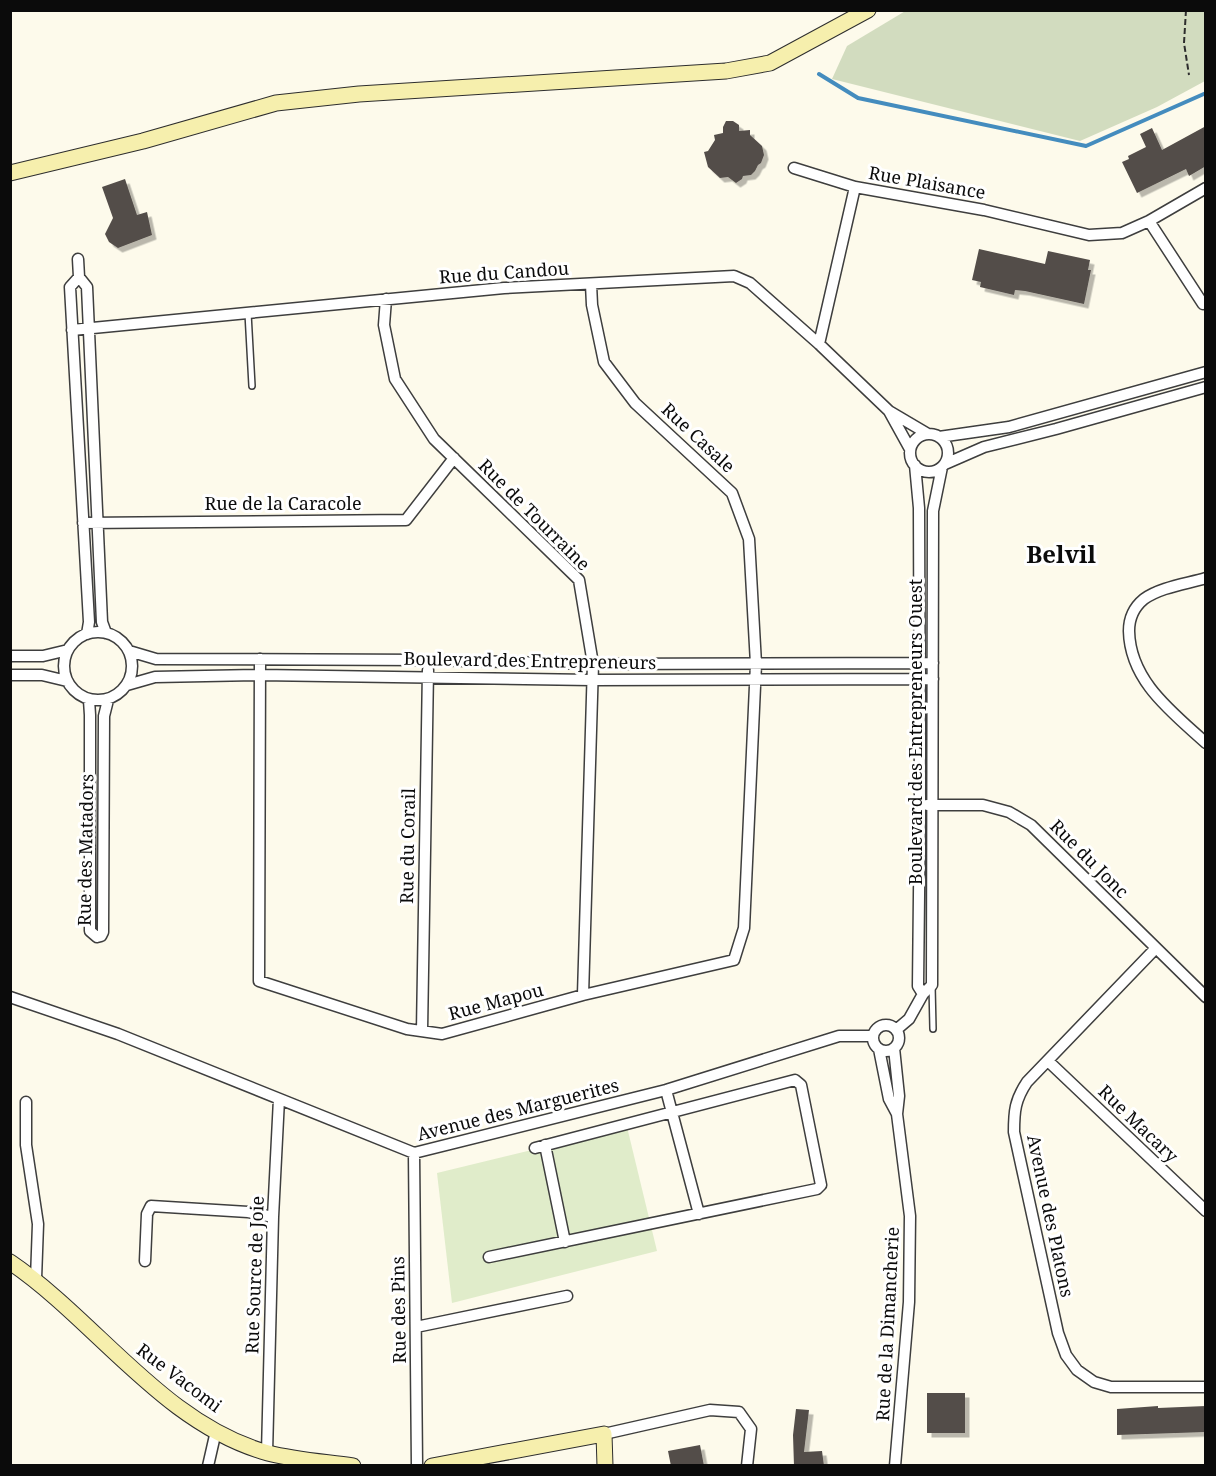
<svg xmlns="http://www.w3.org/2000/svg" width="1216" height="1476" font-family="'Noto Serif',serif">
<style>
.cemetery{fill:#d2dcbf}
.pitch{fill:#e0ecca}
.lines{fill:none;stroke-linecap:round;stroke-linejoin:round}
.stream{stroke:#448cbe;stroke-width:4}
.building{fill:#534d49;filter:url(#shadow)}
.lane-casing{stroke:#3e3e3e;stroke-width:8}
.street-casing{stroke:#3e3e3e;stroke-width:13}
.secondary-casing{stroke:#2d2d2d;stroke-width:17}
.path{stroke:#2d2d2d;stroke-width:2;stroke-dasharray:6 3;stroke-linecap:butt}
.lane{stroke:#fff;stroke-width:5}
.street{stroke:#fff;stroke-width:10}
.secondary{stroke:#f6efad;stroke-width:15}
.labels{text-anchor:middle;stroke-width:6;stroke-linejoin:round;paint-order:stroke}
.street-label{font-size:18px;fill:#0b0b0b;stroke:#fff}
.district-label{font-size:24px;font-weight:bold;fill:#0b0b0b;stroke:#fff}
</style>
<defs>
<filter id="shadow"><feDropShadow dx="4.5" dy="4.5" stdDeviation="0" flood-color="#0004"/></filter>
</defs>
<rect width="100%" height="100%" fill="#fdfaeb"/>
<path class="cemetery" d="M907,10L1205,11V81L1157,107L1080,141L832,79L847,46Z"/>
<path class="pitch" d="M627,1127L657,1251L452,1303L437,1173Z"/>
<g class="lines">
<path class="stream" d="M819,74L858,98L1086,146L1206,93"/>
</g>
<path class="building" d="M726,121H733L739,125V131L750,130V135L762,146L764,155L761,163L758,165L755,171L751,175L743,176L742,179L736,183L728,177L720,178L708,167L704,152L708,151L715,140L714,135L723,133V127Z
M1206,126V166L1189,176L1186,169L1137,193L1122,162L1129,159L1128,156L1146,147L1140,134L1152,128L1162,150Z
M125,179L137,215L147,212L152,235L118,248L109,242L105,234L113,218L102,187Z
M979,249L1045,264L1048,251L1090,260L1088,270H1091L1084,304L1025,291L1015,290L1014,295L980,287L981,282L972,280Z
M927,1393H965V1433H927Z
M1158,1406V1408L1206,1406V1432L1117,1435V1409Z
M796,1409L809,1410L804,1452L822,1451L824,1466H794L793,1435Z
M700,1445L704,1466H671L668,1451Z"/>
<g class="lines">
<g class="lane-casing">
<path id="lane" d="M248,313L252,386
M932,985L933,1029"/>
</g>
<g class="street-casing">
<path id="street" d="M794,168L855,187
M1149,221L1203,304
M78,259L79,277L70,287L89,622L87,634
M79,277L87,287L102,622L106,633
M386,299L384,325L395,379L434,439L579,580L593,664L583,995
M72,330L504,288L734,276L750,283L819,344L889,411L928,434
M819,344L855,187L984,210L1089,235L1122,233L1149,221L1206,188
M889,411L910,449
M910 453a19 19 0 1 1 38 0a19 19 0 1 1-38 0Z
M939,437L1009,427L1206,372
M945,464L984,447L1056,429L1206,387
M915,465L919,508L920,805L918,986L923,994
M83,523L406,520L454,458
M1206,578C1186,584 1161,587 1144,599C1133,608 1129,618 1129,631C1130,681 1172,712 1206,743
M64 666a34 34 0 1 1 68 0a34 34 0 1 1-68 0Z
M129,651L156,659L428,660L593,664L933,663
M10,656H43L68,650
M260,659L259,981L407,1029L442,1034L583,995L734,960L744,928L756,664L749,539L732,493L635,403L604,362L592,305L591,284
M10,675H42L67,681
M127,685L155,677L260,675L592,680L933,679
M89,700L90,715V931L97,937L101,936L103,932L104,716L108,700
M927,805H983L1009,812L1031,825L1206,997
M1155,949L1027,1082C1015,1100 1014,1111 1014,1132L1058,1333L1066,1355L1077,1370L1094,1382L1111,1387H1206
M10,997L118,1034L414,1153L666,1090L839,1036H873
M873 1038a13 13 0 1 1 26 0a13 13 0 1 1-26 0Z
M896,1030L909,1019L923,994L932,985L933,511L942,467
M422,1031L428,670
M894,1048L899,1096L897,1114L910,1216L909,1302L895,1466
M879,1049L889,1099L897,1114
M1048,1061L1206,1211
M666,1090L699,1214
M26,1102V1145L38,1224L36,1279
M545,1145L565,1242
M414,1153L417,1466
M489,1257L817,1189L821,1185L801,1085L795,1080L535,1148
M145,1261L147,1214L151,1206L248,1212L273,1217
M416,1327L567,1296
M604,1434L710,1410L739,1412L751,1429L747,1466
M267,1453L273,1217L279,1099
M208,1466L216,1431"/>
</g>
<g class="secondary-casing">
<path id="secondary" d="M10,173L143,141L276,103L359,94L726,71L770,63L868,10
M10,1262C97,1321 163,1424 268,1453C295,1460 325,1462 353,1466
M432,1466L604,1434L605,1466"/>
</g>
<path class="path" d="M1186,10L1184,43L1189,75"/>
<use href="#lane" class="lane"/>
<use href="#street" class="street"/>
<use href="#secondary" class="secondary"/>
</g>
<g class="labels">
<g class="street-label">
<text transform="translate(927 183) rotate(10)" y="6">Rue Plaisance</text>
<text transform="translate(504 273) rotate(-4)" y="6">Rue du Candou</text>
<text transform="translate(698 438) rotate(43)" y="6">Rue Casale</text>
<text x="283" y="510">Rue de la Caracole</text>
<text transform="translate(534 515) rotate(45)" y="6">Rue de Tourraine</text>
<text transform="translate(530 661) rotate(1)" y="6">Boulevard des Entrepreneurs</text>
<text transform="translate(916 732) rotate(-90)" y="6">Boulevard des Entrepreneurs Ouest</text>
<text transform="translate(408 846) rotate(-89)" y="6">Rue du Corail</text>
<text transform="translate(86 850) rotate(-89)" y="6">Rue des Matadors</text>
<text transform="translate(1089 859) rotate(45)" y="6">Rue du Jonc</text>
<text transform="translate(496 1002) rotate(-15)" y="6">Rue Mapou</text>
<text transform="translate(518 1110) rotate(-14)" y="6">Avenue des Marguerites</text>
<text transform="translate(1138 1124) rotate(44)" y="6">Rue Macary</text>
<text transform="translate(1050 1216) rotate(78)" y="6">Avenue des Platons</text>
<text transform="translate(255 1275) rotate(-88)" y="6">Rue Source de Joie</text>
<text transform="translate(399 1310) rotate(-91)" y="6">Rue des Pins</text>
<text transform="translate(888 1324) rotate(-87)" y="6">Rue de la Dimancherie</text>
<text transform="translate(179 1378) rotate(37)" y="6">Rue Vacomi</text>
</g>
<g class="district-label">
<text x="1061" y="563">Belvil</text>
</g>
</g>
<rect width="1216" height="1476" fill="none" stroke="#0b0b0b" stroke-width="24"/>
</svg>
